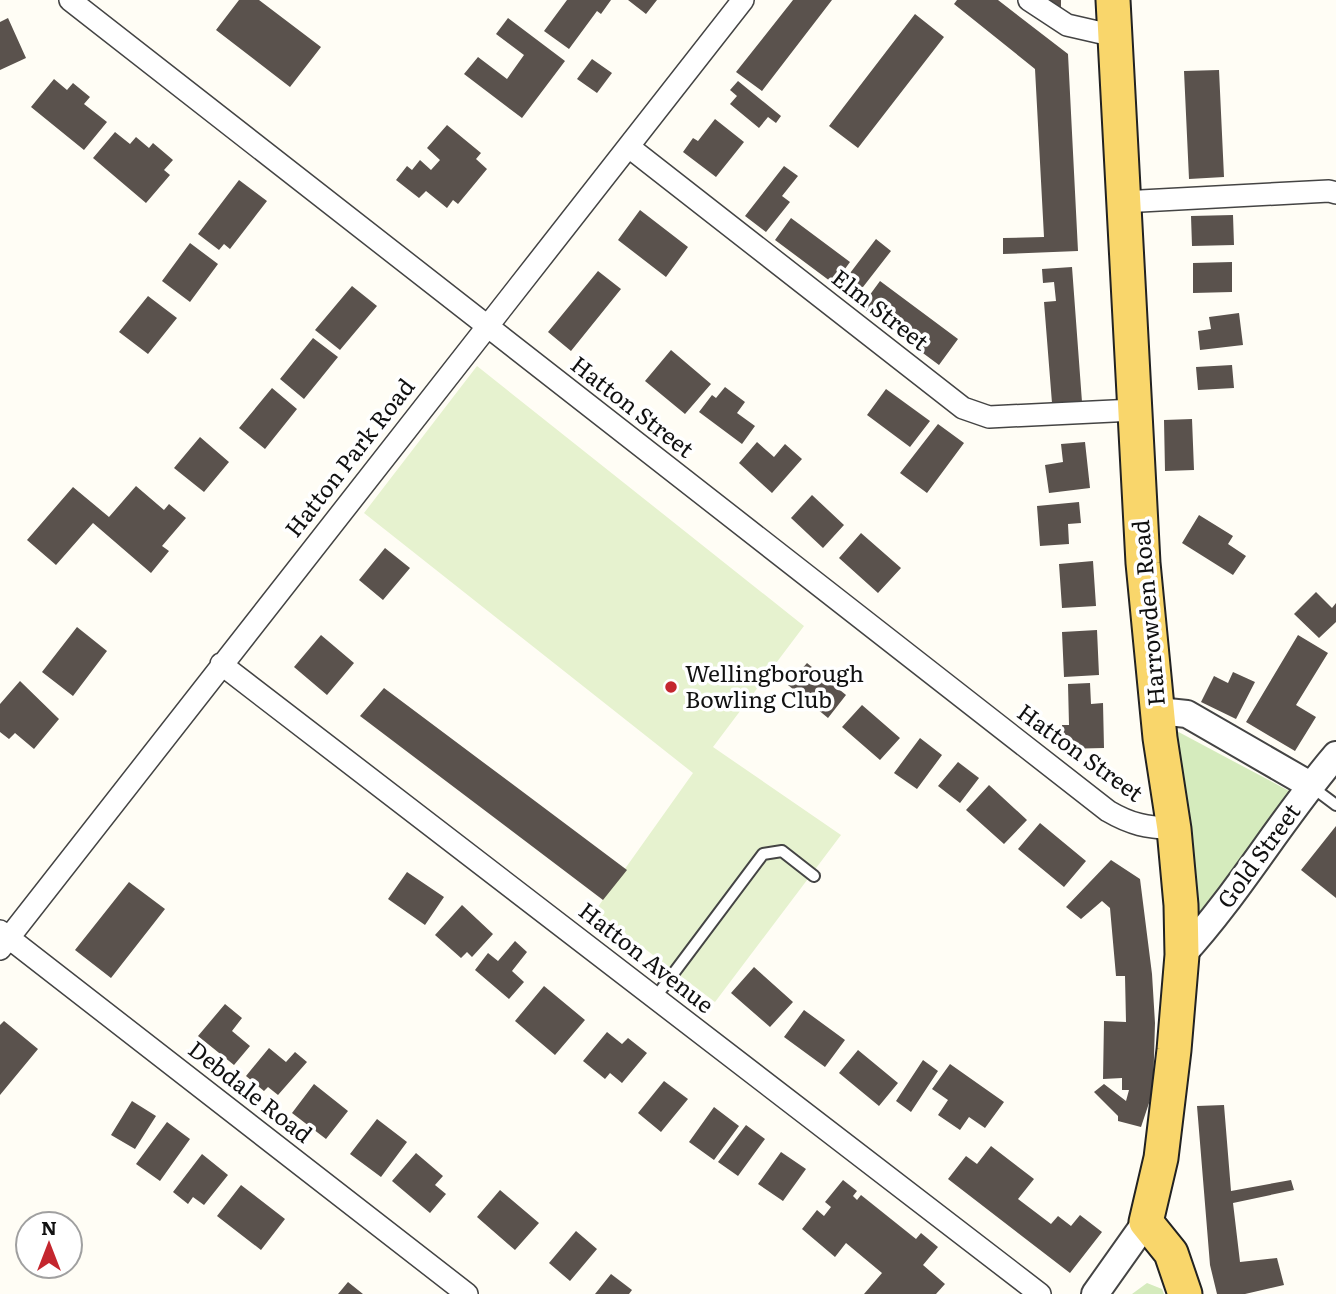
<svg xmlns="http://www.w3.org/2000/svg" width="1336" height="1294" font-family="Literata,serif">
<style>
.green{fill:#d5ebbd}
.pitch{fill:#e6f2cf}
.building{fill:#5a524d}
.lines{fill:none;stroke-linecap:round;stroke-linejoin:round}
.service-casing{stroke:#444;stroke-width:14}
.minor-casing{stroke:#444;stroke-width:24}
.tertiary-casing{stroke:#444;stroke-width:30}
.primary-casing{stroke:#222;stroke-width:37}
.service{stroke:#fff;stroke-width:10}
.minor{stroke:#fff;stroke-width:21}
.tertiary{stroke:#fff;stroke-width:26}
.primary{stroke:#f9d66b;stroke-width:33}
.poi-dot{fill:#c4262e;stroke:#fff;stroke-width:2.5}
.labels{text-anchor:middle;stroke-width:7;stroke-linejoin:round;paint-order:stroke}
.street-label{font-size:23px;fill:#111;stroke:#fff}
.poi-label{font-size:23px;fill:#111;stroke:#fff;text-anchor:start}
</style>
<rect width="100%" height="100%" fill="#fffdf5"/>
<path class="green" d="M1173,729L1291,792L1192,923Z
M1147,1283L1162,1289L1164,1294H1132Z"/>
<path class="pitch" d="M477,366L804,626L713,747L841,835L715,1002L595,911L693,773L364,513Z"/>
<path class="building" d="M239,0H259L321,47L290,87L216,30Z
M567,0H611L601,14L597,11L569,49L544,31Z
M628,0H657L646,14Z
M793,0H832L762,91L736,72Z
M957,0H998L1068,54L1078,251L1003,254V238L1044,237L1035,69L954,4Z
M1048,0H1061V10Z
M915,14L944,37L858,148L829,126Z
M8,18L26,58L0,70V22Z
M508,18L565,61L522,118L464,74L478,57L507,79L524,55L496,34Z
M592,59L612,73L597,93L577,79Z
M1219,70L1224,177L1189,179L1184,71Z
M54,79L67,90L73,83L90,97L84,104L107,122L84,150L31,107Z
M738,81L781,116L776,123L768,117L759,128L730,104L737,96L730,90Z
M715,119L744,142L716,177L683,152L693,138L698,141Z
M447,125L481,153L476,159L487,169L458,204L453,200L447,208L426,191L419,198L396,180L407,166L412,170L420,160L431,170L440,160L427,148Z
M115,132L130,144L136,137L149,148L153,143L173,160L164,170L170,175L146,203L93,158Z
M784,166L798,176L782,196L790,202L766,232L745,216Z
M239,180L267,201L230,249L224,244L219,250L198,234Z
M640,210L688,247L666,277L618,240Z
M1233,215L1234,245L1192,246L1191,216Z
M791,218L850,262L834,284L775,240Z
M876,239L891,251L856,296L841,285Z
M190,243L218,264L190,302L162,281Z
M1232,262V292L1193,293V263Z
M1072,267L1082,402L1052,403L1044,302L1056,301L1054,282L1043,283L1042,269Z
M598,271L621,289L571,351L548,332Z
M880,281L958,339L939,365L861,307Z
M352,286L377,306L340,350L315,330Z
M148,296L177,318L148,354L119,332Z
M1239,313L1243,345L1200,350L1198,331L1211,329L1209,317Z
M313,338L338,357L304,399L280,379Z
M671,350L711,384L685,414L645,381Z
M1232,365L1234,388L1198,390L1196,367Z
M725,387L745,402L737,413L755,426L742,444L699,412L712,395L716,398Z
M272,388L297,409L265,449L239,428Z
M886,389L930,421L910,447L867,415Z
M1192,419L1194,470L1165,471L1164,420Z
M938,424L964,443L927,493L900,473Z
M200,437L229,462L204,492L174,468Z
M757,442L774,457L785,444L802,459L772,493L739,463Z
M1085,442L1090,488L1049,493L1045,465L1063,462L1061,444Z
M136,486L164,510L169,504L186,518L162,546L169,551L151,573L93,523L56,565L27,540L73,487L109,517Z
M812,495L844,525L823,548L791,518Z
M1079,502L1081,523L1068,524L1069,544L1040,546L1037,506Z
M1199,515L1233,536L1228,544L1246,556L1233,575L1182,543Z
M861,533L901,568L878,593L839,558Z
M385,548L410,568L383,600L359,580Z
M1093,561L1096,606L1062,608L1059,564Z
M1316,592L1332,608L1336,603V622L1319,638L1294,614Z
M77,627L107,651L73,696L42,672Z
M1097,630L1099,675L1064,677L1062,632Z
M321,635L354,663L327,695L294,667Z
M1298,635L1328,653L1296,705L1316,717L1295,751L1246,722Z
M807,663L846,695L828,718L788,685Z
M1233,672L1255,682L1236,719L1201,702L1214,676L1228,683Z
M20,681L59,719L34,749L15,733L9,739L0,732V704Z
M1090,683L1091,704L1103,703L1104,748L1062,749V725H1069L1068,684Z
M384,688L627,870L603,900L360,716Z
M862,705L900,738L880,760L842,727Z
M920,738L942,755L917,789L894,773Z
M958,762L979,778L960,803L938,786Z
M989,785L1027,820L1004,844L966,810Z
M1040,823L1086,861L1064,887L1018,849Z
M1336,826V898L1301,870Z
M1111,860L1140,879L1152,974L1155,1023L1153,1091L1141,1127L1118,1121V1116L1094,1092L1104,1084L1126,1101L1129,1090H1122V1078L1103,1079L1104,1021L1126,1022L1125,976H1116L1110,908L1102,901L1081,919L1066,907Z
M407,872L444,897L425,925L388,899Z
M129,882L165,909L111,978L75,950Z
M462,905L493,934L472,957L467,952L461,958L435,935Z
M515,941L527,952L512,971L524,982L509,999L475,970L488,953L498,961Z
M754,967L793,1002L770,1027L731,993Z
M544,986L585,1020L555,1055L515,1021Z
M225,1004L242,1018L232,1031L250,1046L234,1065L198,1036Z
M804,1010L845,1040L825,1067L784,1037Z
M4,1021L38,1049L0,1095V1025Z
M607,1032L622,1044L628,1038L647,1053L622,1083L610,1073L605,1079L583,1061Z
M269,1048L286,1062L295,1052L307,1062L278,1095L268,1087L264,1091L246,1076Z
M858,1050L898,1083L879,1106L839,1073Z
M923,1060L938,1071L911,1112L896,1101Z
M950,1064L1004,1102L985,1128L969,1117L960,1130L938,1115L948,1100L932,1089Z
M664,1081L688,1099L661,1132L638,1113Z
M314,1084L348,1111L326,1139L292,1113Z
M132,1101L156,1116L135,1149L111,1135Z
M1224,1105L1231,1191L1291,1180L1294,1190L1233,1203L1240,1262L1277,1258L1284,1285L1245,1294H1217L1210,1265L1197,1106Z
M714,1107L739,1126L714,1160L689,1142Z
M377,1119L407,1142L381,1177L350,1154Z
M167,1122L190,1139L160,1181L136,1164Z
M746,1125L765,1139L738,1176L718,1162Z
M991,1146L1034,1179L1018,1199L1051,1224L1058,1216L1071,1226L1080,1215L1102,1232L1070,1273L948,1179L966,1156L977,1164Z
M781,1152L806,1169L783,1201L758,1184Z
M416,1153L443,1176L435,1185L446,1194L430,1213L392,1181Z
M202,1154L228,1175L204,1205L193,1197L188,1204L173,1192Z
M843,1180L857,1191L853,1196L857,1200L861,1195L916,1239L921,1233L938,1247L923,1265L945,1284L936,1294H864L882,1273L846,1243L835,1257L802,1229L817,1210L824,1216L831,1207L825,1202Z
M241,1185L285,1219L261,1250L217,1216Z
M500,1190L539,1223L515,1250L477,1217Z
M576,1231L597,1249L570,1281L549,1263Z
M611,1274L632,1290L629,1294H595Z
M348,1282L363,1294H338Z"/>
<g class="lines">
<g class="service-casing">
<path id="service" d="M1312,787L1336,805
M655,998L763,854L782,851L814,876"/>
</g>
<g class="minor-casing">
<path id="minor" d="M70,0L1108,811C1132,825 1146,827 1174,829
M1029,0L1067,25L1115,36
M629,147L963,408L989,417L1134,410
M1122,202L1329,191L1336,193
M221,664L1040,1294
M0,931L467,1294
M0,949L743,0"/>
</g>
<g class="tertiary-casing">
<path id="tertiary" d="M1158,711L1187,714L1310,785
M1182,955C1239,893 1281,819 1336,755
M1095,1294L1146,1222"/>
</g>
<g class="primary-casing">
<path id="primary" d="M1113,0L1143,563L1160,738L1174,829L1181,905L1182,955L1174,1050L1161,1158L1146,1222L1171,1253L1185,1294"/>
</g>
<use href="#service" class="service"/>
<use href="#minor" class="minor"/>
<use href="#tertiary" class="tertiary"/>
<use href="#primary" class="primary"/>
</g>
<circle class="poi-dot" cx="671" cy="687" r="7"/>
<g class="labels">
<g class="street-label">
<text transform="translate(880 310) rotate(38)" y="8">Elm Street</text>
<text transform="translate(632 407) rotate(38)" y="8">Hatton Street</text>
<text transform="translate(350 458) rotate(-52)" y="8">Hatton Park Road</text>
<text transform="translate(1149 613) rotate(-95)" y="8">Harrowden Road</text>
<text transform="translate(1080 753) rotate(36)" y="8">Hatton Street</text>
<text transform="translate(1259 856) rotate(-54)" y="8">Gold Street</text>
<text transform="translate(646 958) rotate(38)" y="8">Hatton Avenue</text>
<text transform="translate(250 1092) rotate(38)" y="8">Debdale Road</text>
</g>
<g class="poi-label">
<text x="685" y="682">Wellingborough<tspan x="685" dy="26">Bowling Club</tspan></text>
</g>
</g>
<g transform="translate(49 1245)"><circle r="33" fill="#ffffff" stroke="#a0a0a0" stroke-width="2"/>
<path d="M0-5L12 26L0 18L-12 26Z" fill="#c4262e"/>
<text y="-10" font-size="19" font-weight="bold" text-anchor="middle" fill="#111111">N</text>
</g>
</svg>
